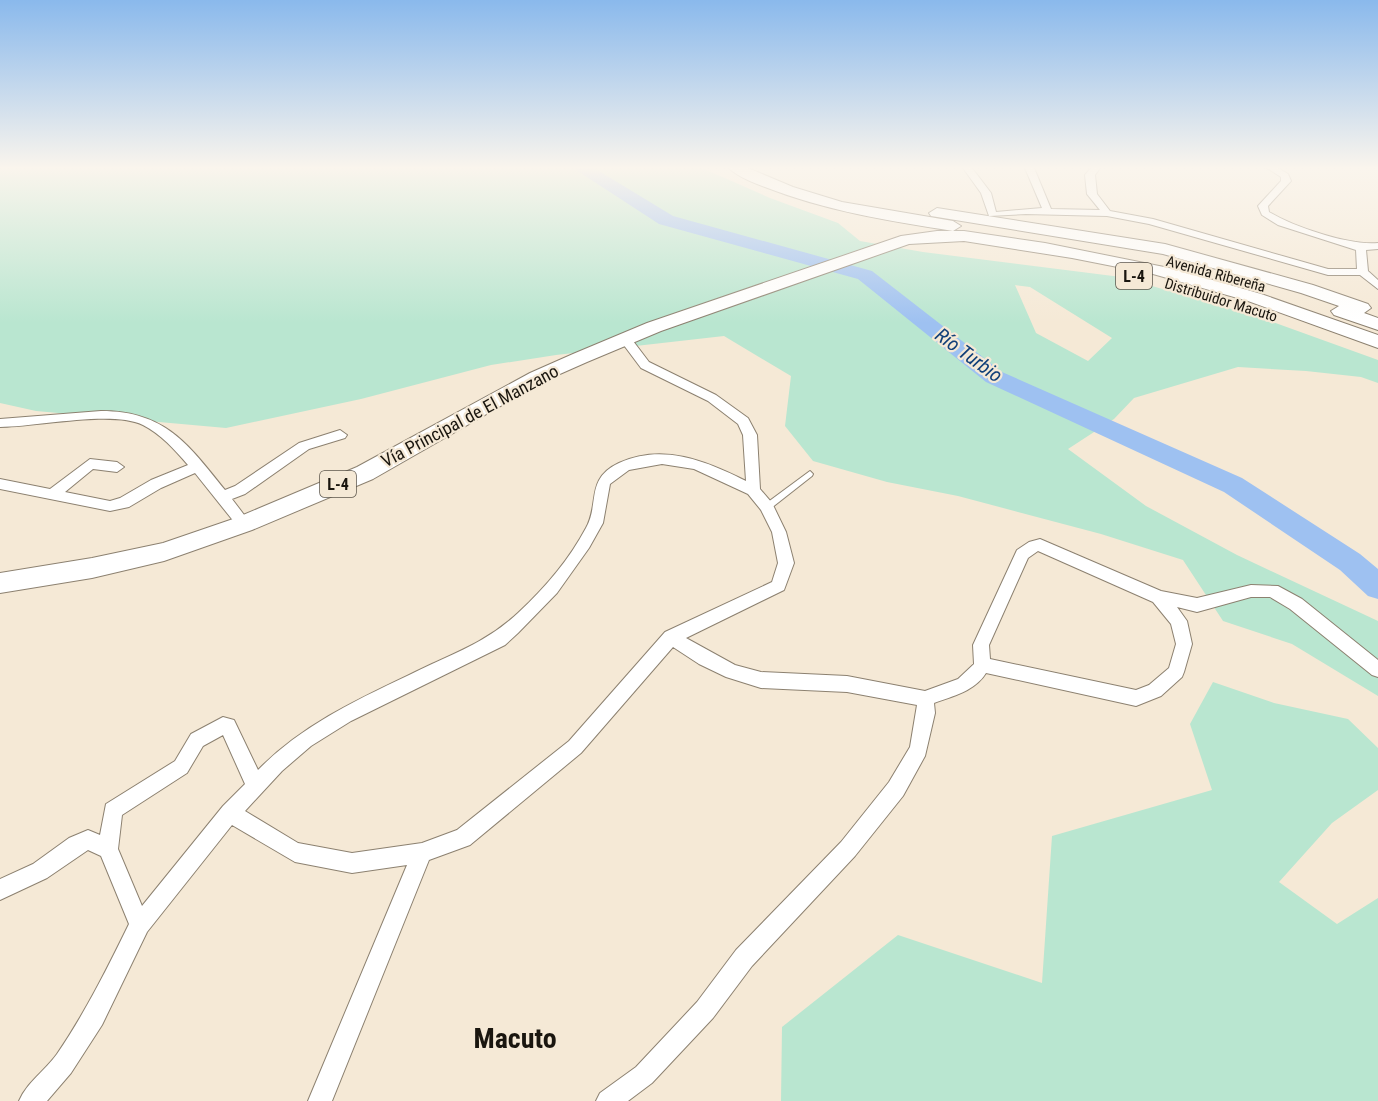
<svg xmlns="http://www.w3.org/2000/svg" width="1378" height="1101" font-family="'Roboto Condensed',sans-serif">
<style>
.green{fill:#b9e6d0;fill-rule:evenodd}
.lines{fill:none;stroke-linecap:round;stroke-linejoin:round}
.river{fill:#9ec1f1;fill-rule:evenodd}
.service-casing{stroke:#8c8170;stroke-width:2}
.minor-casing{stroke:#8c8170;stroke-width:2}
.primary-casing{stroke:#8c8170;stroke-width:2}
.service{fill:#fff;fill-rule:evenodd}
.minor{fill:#fff;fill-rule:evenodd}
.primary{fill:#fff;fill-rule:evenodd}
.labels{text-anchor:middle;stroke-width:4.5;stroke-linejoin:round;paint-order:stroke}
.far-street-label{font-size:15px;fill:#1a160f;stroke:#f5e9d6}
.shield{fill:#f5e9d6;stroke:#5c554b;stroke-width:1.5}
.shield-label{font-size:16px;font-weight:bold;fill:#1a160f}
.street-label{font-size:18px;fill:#1a160f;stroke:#f5e9d6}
.water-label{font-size:20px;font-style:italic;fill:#124079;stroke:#f5e9d6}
.near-district-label{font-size:28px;font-weight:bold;fill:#1a160f;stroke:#f5e9d6}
</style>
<rect width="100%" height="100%" fill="#f5e9d6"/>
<path class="green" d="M0,168H702L770,198L838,223L860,241L923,252L1121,277L1259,317L1378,360V383L1361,377L1306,371L1238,367L1134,398L1114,419L1068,449L1146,506L1237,555L1378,621V696L1292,644L1223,621L1183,560L1101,534L958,496L887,482L813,461L785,426L791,376L724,336L556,355L491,365L361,399L226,428L36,411L0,403ZM1015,285L1030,287L1112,338L1088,361L1036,333Z
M1213,682L1274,703L1348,719L1378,748V790L1332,823L1279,882L1337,924L1378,898V1101H781L782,1027L898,935L1042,983L1052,836L1212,790L1190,724Z"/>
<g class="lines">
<path class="river" d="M573,168H594L673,216L872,271L1002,372L1242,478L1360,554L1378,569V599L1368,596L1340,570L1224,492L986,382L858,279L659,224Z"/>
<g class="service-casing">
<path id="service" d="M810,471L813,474L812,476L770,509H764L763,507L764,505Z"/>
</g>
<g class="minor-casing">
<path id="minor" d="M963,168H972L991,193L996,212L1042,208L1025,168H1034L1051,209L1100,210L1087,194L1085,175L1091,168H1100L1095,175L1097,194L1110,211L1153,219L1328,269H1357L1356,250L1278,225L1262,215L1258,206L1281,181V177L1267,168H1278L1288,174L1291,181L1268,206L1269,212C1294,227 1350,246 1378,243V249L1366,250L1368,271L1378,280V289L1360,275H1328L1149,224L1107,216L1026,214L989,216L981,193Z
M626,336L630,337L649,362L716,395L748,418L757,435L760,489L772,503L786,532L794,563L784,590L686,638L735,665L761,672L847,676L925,691L958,679L974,664L973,645L1017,550L1029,542L1040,539L1161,591L1197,598L1251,585L1278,586L1302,599L1378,660V677L1372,675L1290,609L1270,597H1251L1197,612L1177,607L1187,621L1192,644L1184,672L1182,677L1161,696L1136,706L986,673C975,691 953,696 934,703L935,713L925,756L903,796L855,856L752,966L713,1018L652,1083L628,1101H596L600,1093L636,1067L697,1002L736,950L841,842L889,782L910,747L917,705L847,692L761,688L726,677L699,664L673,647L581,753L470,845L429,860L332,1101H308L407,865L352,873L295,862L232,825L147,932L102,1025L71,1073L47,1101H19C27,1082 45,1071 57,1054C85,1013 107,969 129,924L101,856L88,850L47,878L0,900V879L33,864L69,838L88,830L100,835L106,804L175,761L191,734L223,717L234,720L258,770C307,720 370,694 432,664C465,649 491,638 518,613C544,589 569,560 586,528C600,503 585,479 619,463C663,443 706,461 746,481L743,435L738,424L708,401L641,368L620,340ZM662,464L694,469L748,494L761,510L772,532L778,563L772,582L665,632L569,741L457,830L422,843L352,853L298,843L245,811L282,771L311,746L351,721L505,645L518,633L557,593L589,548L603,523L610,484L629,470ZM1038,551L1153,602L1171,624L1176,644L1169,668L1149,685L1136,690L990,659L989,645L1028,558ZM223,735L245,784L223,806L142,906L118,849L122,815L187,773L203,746Z
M101,411C165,411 188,444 225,490L235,486L299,443L340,430L347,435L345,438L309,449L245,494L232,499L251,524L249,528H239L195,473L161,488L129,507L110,511L0,489V479L50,489L90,459L117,462L124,467L117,472L93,469L65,492L110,501L120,498L151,480L188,465C175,450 161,434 143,425C111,410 37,427 0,427V419Z"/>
</g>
<g class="primary-casing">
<path id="primary" d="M729,168H748L793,187L842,202L953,221L961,226L953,231C890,221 826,211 765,187C754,183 738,177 729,168Z
M937,208L1165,244L1313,285L1368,304L1371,308L1364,313L1378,318V330L1334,315L1331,311L1339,306L1301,293L1163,254L931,216L929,213Z
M937,231H964L1045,243L1179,270L1261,294L1378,335V348L1248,301L1153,274L1072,258L964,241L909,244L661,331L587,362L544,381L373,479L252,530L164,561L92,578L0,593V573L92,558L163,543L236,518L357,467L530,373L573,354L647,323L901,236Z"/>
</g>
<use href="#service" class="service"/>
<use href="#minor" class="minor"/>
<use href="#primary" class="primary"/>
</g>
<linearGradient id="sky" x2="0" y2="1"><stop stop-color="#8ab9ec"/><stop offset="0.52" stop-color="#faf5ed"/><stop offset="1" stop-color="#faf5ed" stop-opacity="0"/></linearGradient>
<rect width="1378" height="323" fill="url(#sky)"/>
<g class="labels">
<g class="far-street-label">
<text transform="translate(1216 274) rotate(15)" y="5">Avenida Ribereña</text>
<text transform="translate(1221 300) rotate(17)" y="5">Distribuidor Macuto</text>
</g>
<g class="shield">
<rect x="1116" y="263" width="36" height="26" rx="4.5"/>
<rect x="320" y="471" width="36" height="26" rx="4.5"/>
</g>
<g class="shield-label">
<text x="1134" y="282">L-4</text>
<text x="338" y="490">L-4</text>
</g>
<g class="street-label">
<text transform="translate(470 416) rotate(-28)" y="6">Vía Principal de El Manzano</text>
</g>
<g class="water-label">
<text transform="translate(969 355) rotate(36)" y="7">Río Turbio</text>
</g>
<g class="near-district-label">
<text x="515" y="1048">Macuto</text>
</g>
</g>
</svg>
